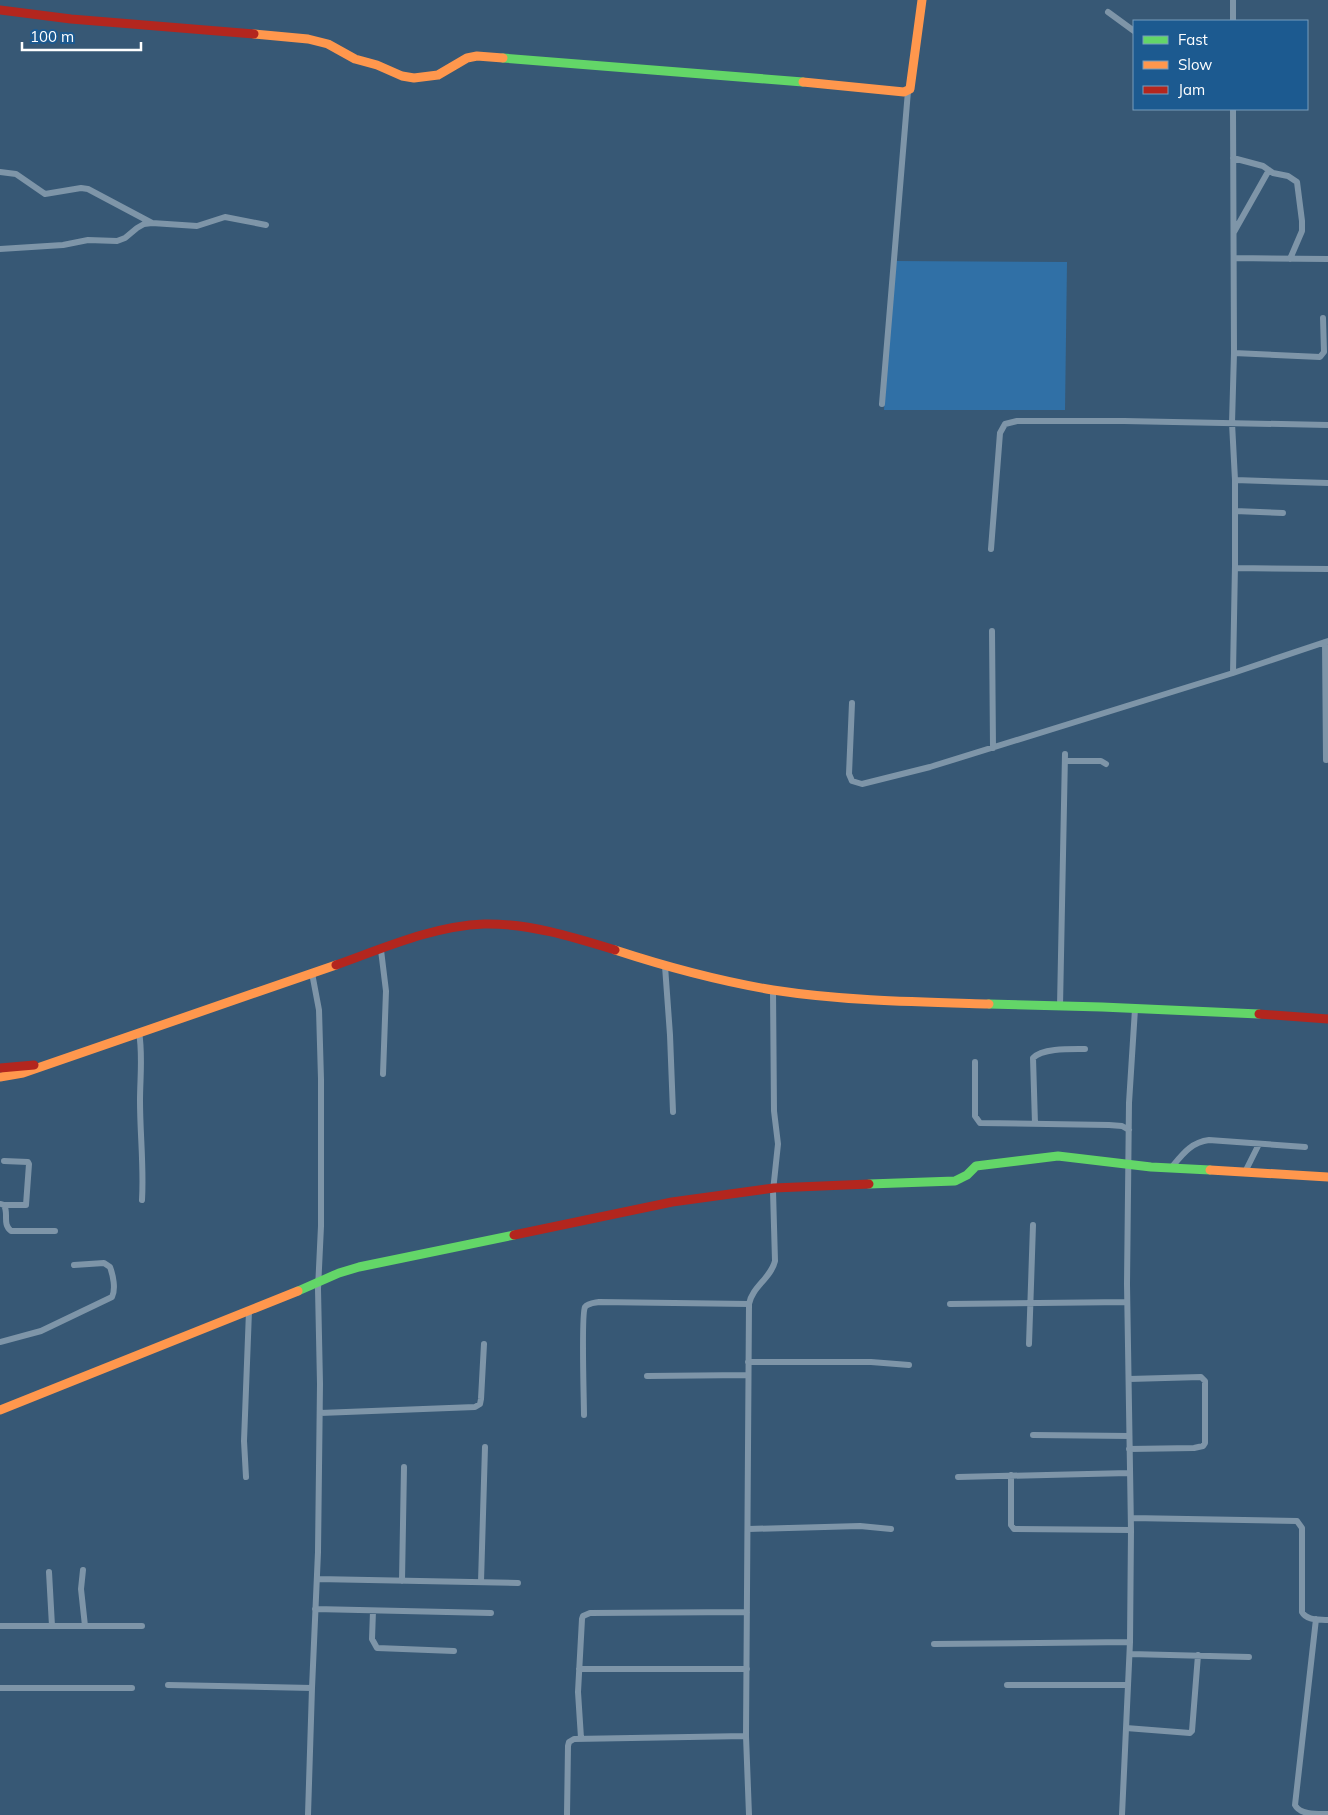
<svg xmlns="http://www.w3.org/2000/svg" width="1328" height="1815" font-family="Mulish,sans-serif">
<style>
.green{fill:#3070a6}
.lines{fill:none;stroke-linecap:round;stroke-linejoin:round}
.street{stroke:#7e95a8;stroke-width:6}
.fast{stroke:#63d668;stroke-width:9}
.slow{stroke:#ff974d;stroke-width:9}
.jam{stroke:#b3261e;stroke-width:9}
</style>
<rect width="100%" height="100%" fill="#375875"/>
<path class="green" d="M894,261L1067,262L1065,410H884Z"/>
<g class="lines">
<path class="street" d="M1233,0V21
M1108,12L1134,31
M1233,109L1234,353L1232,423L1235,480V565L1233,673
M1233,158L1263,166L1273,173L1288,176L1297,182L1302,221V231L1290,259
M0,172L16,174L45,194L81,188L88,189L152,223
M1234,232L1269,170
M0,249L63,245L88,240L117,241L125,238L137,228L144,224L152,223L197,226L225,217L266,225
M1234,258L1328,259
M1234,353L1320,357L1324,352L1323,318
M882,404L908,91
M1235,480L1328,483
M1235,511L1283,513
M991,549L1000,433L1005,424L1017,421H1124L1328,425
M1235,568L1328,569
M992,631L993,748
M1325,642L1326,760
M852,703L849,774L852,781L862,784L930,767L1233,673L1328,641
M1065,761H1101L1106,764
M381,950L386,991L383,1074
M665,966L670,1035L673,1112
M1060,1006L1065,754
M139,1032C143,1055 140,1077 140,1101C140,1134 144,1167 142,1200
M975,1062V1116L980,1123L1109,1125L1122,1126L1129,1130
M1035,1124L1033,1058C1042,1048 1071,1049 1085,1049
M1171,1168C1182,1155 1191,1142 1209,1140L1305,1147
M1245,1172L1259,1144
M1,1204L4,1205C9,1214 2,1224 11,1231H55
M4,1205H26L29,1164L28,1162L4,1161
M950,1304L1127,1302
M0,1342L41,1331L112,1297C116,1289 113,1275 110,1267L104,1263L74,1265
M1029,1344L1033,1225
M748,1362H871L909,1365
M647,1376L748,1375
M320,1413L475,1407L480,1404L481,1399L484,1344
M584,1415C584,1401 581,1314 585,1307C588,1303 594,1303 599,1302L749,1304
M1033,1435L1129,1436
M1129,1449L1194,1448L1203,1446L1205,1443V1381L1201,1377L1129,1379
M1011,1475V1525L1014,1529L1131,1530
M246,1477L244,1441L249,1311
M958,1477L1129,1473
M1131,1518L1297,1521L1302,1528V1612C1307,1621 1319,1619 1328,1620
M749,1529L860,1526L891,1529
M83,1570L81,1589L85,1626
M49,1572L52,1626
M317,1579L518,1583
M402,1581L404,1467
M481,1582L485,1447
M315,1609L491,1613
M373,1611L372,1639L377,1648L454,1651
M1316,1619L1295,1805C1300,1815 1317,1814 1328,1814
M0,1626H142
M934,1644L1130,1642
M1130,1654L1249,1657
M579,1669H747
M168,1685L312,1688
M1007,1685H1128
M0,1688H132
M1126,1728L1190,1733L1192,1731L1198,1655
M581,1738L578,1692L582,1619L583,1616L590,1613L747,1612
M308,1815L312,1688L318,1552L320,1384L318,1289L321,1226V1079L319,1010L312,973
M567,1815L568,1746L569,1742L574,1739L746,1736
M749,1815L746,1736L749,1304C752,1287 771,1278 775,1261L773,1191L778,1144L774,1111L773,990
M1122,1815L1130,1642L1131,1530L1127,1284L1129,1103L1135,1009"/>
<path class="fast" d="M503,58L803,82
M989,1004L1102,1007L1259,1014
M869,1184L955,1181L967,1175L976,1166L1058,1156L1151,1167L1210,1170
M298,1291L339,1273L359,1267L514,1235"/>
<path class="slow" d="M254,34L308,39L328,44L355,59L377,65L402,76L414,78L438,75L467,58L477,56L503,58
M803,82L904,92L910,89L922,0
M615,950C667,967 719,981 773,990C844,1001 917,1002 989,1004
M0,1077L23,1073L336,965
M1210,1170L1328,1177
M0,1410L298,1291"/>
<path class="jam" d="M0,10L71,19L254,34
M336,965C384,948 433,926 484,924C528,923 573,937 615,950
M1259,1014L1328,1019
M0,1068L34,1065
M514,1235L672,1202L774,1188L869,1184"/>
</g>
<rect x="1133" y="20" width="175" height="90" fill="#1c5a90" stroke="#779cbc"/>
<rect x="1143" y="36" width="25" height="8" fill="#63d668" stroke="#779cbc"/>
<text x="1178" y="45" font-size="15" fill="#ffffff">Fast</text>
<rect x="1143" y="61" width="25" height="8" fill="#ff974d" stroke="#779cbc"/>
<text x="1178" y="70" font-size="15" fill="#ffffff">Slow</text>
<rect x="1143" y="86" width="25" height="8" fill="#b3261e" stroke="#779cbc"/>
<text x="1178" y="95" font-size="15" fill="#ffffff">Jam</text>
<path d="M22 42v8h119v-8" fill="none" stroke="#ffffff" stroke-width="2.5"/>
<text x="30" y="42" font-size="15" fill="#ffffff" stroke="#1c5a90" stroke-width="4" paint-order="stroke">100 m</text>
</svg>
